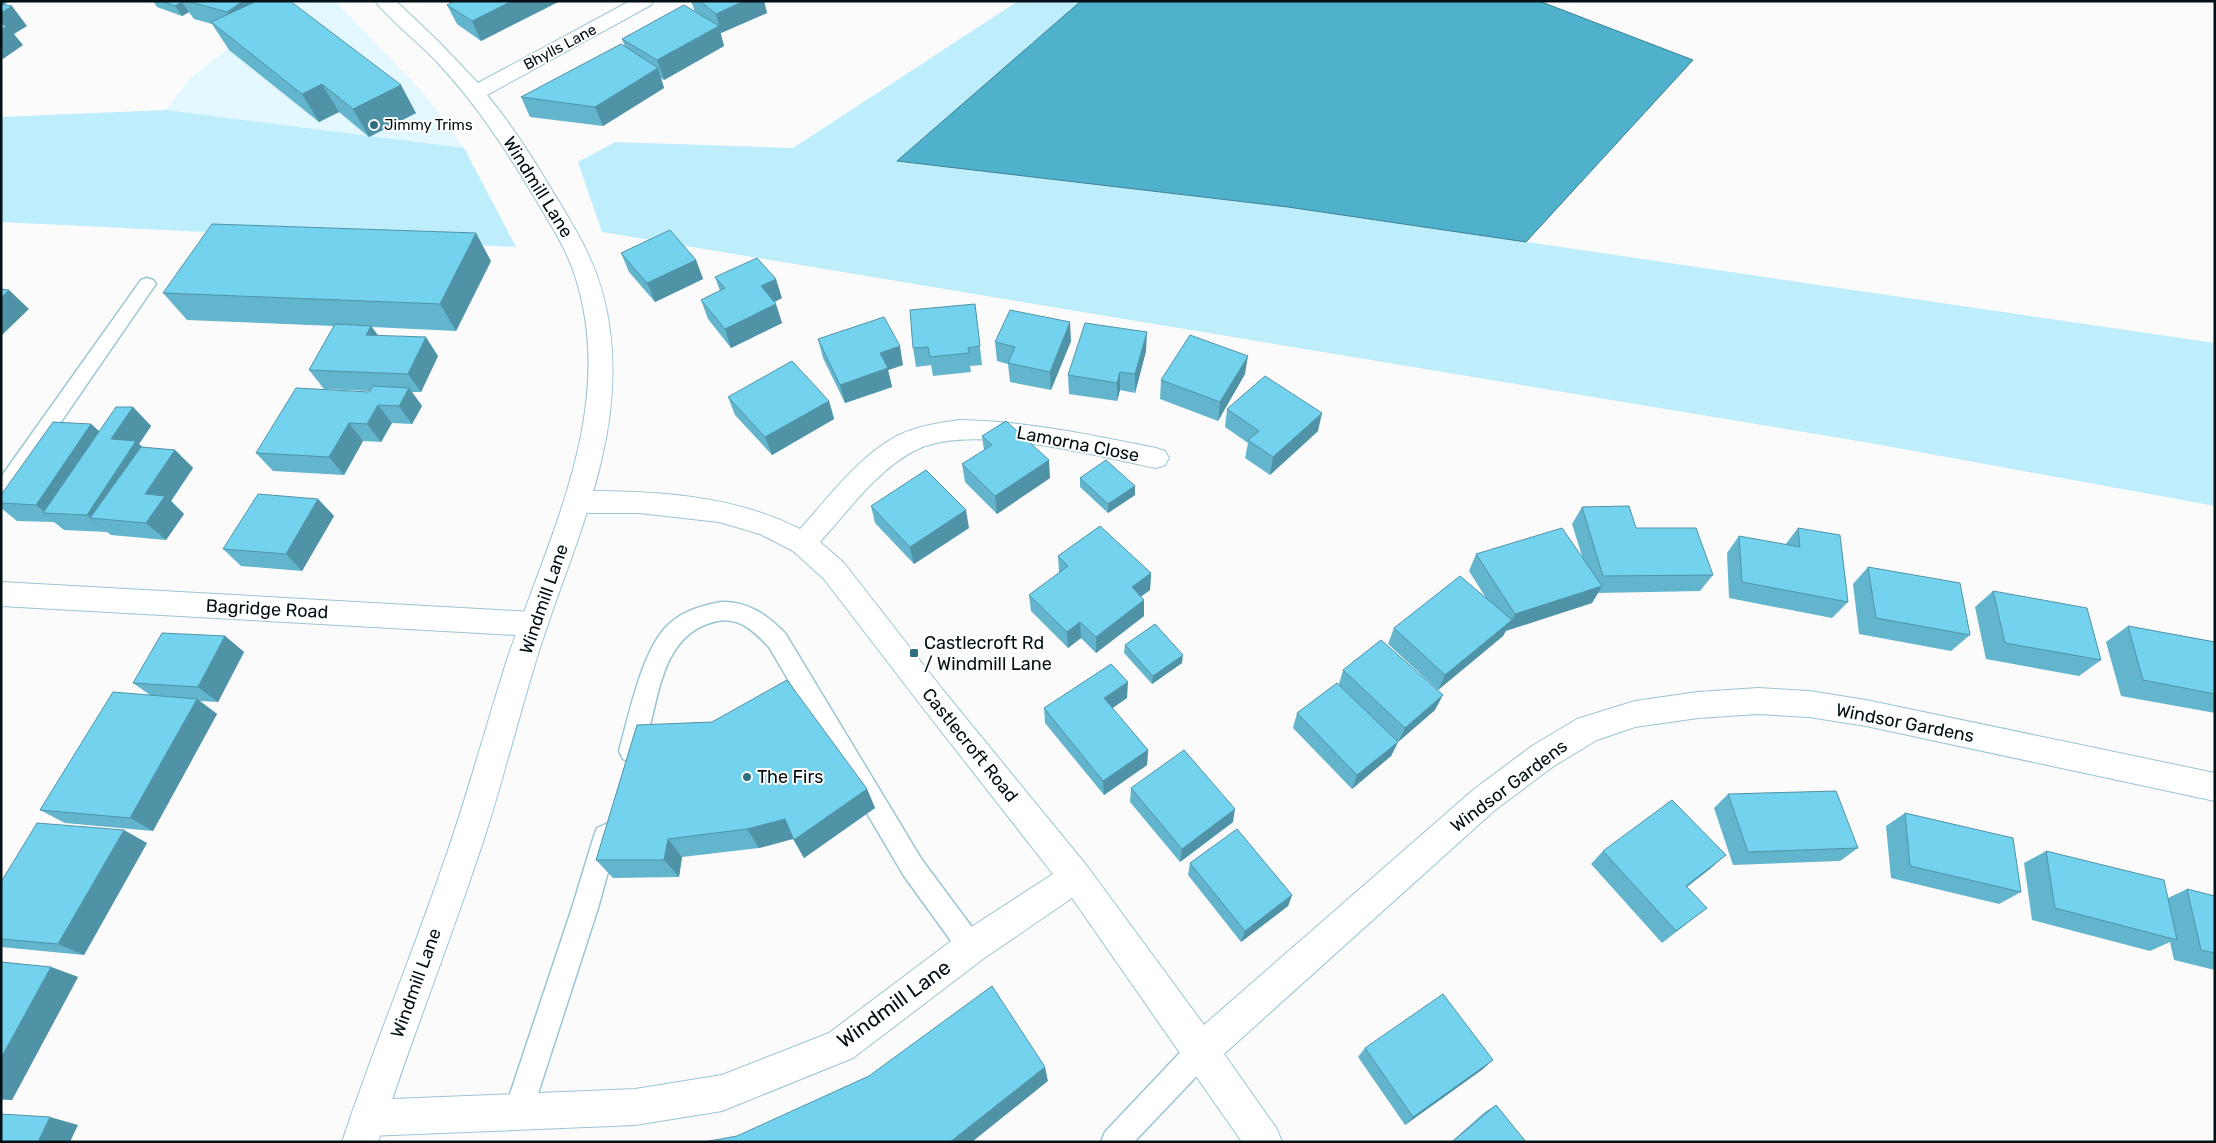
<svg xmlns="http://www.w3.org/2000/svg" width="2216" height="1143" font-family="Rubik,sans-serif">
<style>
.built{fill:#e2f7fe}
.green{fill:#beedfc}
.water{fill:#50b1cc;stroke:#398195}
.lines{fill:none;stroke-linecap:round;stroke-linejoin:round}
.service-casing{stroke:#9ac5d3;stroke-width:3}
.minor-casing{stroke:#9ac5d3;stroke-width:2}
.tertiary-casing{stroke:#9ac5d3;stroke-width:2}
.service{fill:#fff;fill-rule:evenodd}
.minor{fill:#fff;fill-rule:evenodd}
.tertiary{fill:#fff;fill-rule:evenodd}
.wall{fill:#63b5cd}
.shaded-wall{fill:#5093a7}
.building{fill:#73d2ee;stroke:#5093a7}
.poi-dot{fill:#2e7082;stroke:#fff;stroke-width:2}
.labels{text-anchor:middle;stroke-width:4;stroke-linejoin:round;paint-order:stroke}
.far-street-label{font-size:15px;fill:#021015;stroke:#fff}
.far-poi-label{font-size:15px;fill:#021015;stroke:#fff;text-anchor:start}
.street-label{font-size:18px;fill:#021015;stroke:#fff}
.poi-label{font-size:18px;fill:#021015;stroke:#fff;text-anchor:start}
.near-street-label{font-size:21px;fill:#021015;stroke:#fff}
</style>
<rect width="100%" height="100%" fill="#fbfbfb"/>
<path class="built" d="M290,1H335L425,95L464,148L166,110L190,78Z"/>
<path class="green" d="M1018,1H1081L898,161L1288,207L2215,343V506L1870,443L602,232L578,162L615,142L793,148Z
M166,110L464,148L516,247L1,222V117Z"/>
<path class="water" d="M1081,1H1539L1693,60L1526,242L1288,207L897,161Z"/>
<g class="lines">
<g class="service-casing">
<path id="service" d="M147,278L153,280L156,284L153,288L8,499L1,501V477L141,280Z
M721,602C748,601 767,615 785,633L922,860L980,938L984,947L980,956L971,960L962,956L904,876L769,647C752,629 736,614 710,623C654,641 660,714 639,759L631,762L623,759L619,751C629,716 642,648 669,624C683,611 704,605 721,602Z
M606,824L615,828L618,836L598,908L532,1112L528,1122L518,1126L508,1122L504,1112L572,908L594,836L597,828Z
M1201,1038L1211,1041L1214,1051L1211,1061L1134,1142H1101L1105,1132L1191,1041Z"/>
</g>
<g class="minor-casing">
<path id="minor" d="M960,420C1026,421 1091,435 1156,448L1165,451L1169,458L1165,465L1156,468C1096,456 971,422 916,450C879,468 847,512 820,542L844,563L943,690L1087,866L1204,1025L1473,790L1532,746L1577,719L1635,701L1698,692L1758,688L1809,691L1866,700L2215,773V801L1866,726L1809,717L1758,714L1698,718L1635,727L1597,740L1554,766L1495,810L1224,1054L1277,1129L1282,1142H1242L1072,898L983,959L853,1058L722,1111L635,1125L368,1136L355,1131L350,1118L355,1105L368,1100L635,1089L722,1075L829,1033L959,935L1053,874L923,708L824,579L793,551L760,534L719,522L639,513H579L570,509L566,502L570,495L579,491C654,491 731,494 800,529C829,497 858,457 897,436C916,426 938,423 960,420Z
M1,582L534,612L544,615L548,624L544,633L534,636L1,606Z"/>
</g>
<g class="tertiary-casing">
<path id="tertiary" d="M375,1H396L438,41L478,83L630,1H653L651,5L487,95C511,124 531,155 550,187C580,236 603,272 610,331C625,443 572,547 539,651C519,715 503,781 482,845C449,945 410,1042 378,1142H342C372,1052 408,965 439,876C464,807 483,736 505,666C546,540 620,408 574,273C565,246 550,224 536,200C507,151 477,105 438,63C419,42 391,22 375,1Z"/>
</g>
<use href="#service" class="service"/>
<use href="#minor" class="minor"/>
<use href="#tertiary" class="tertiary"/>
</g>
<path class="wall" d="M153,1H290L416,113L369,137L339,112L319,122L229,50L212,24L194,19L189,12L182,16L157,7Z
M454,1H557L558,2L481,41L457,24L447,5Z
M691,1H764L767,13L721,33H720L724,46L664,80L661,78L664,88L603,126L530,117L521,97L625,47L622,39L695,12Z
M621,253L696,260L703,279L655,302L629,272Z
M491,261L456,331L372,327L378,335L438,356L421,392H412L422,406L412,424L392,423L381,442L363,441L344,475L273,471L256,453L369,392L370,391L324,389L309,370L334,326L187,320L163,293Z
M715,277L782,298L775,302L782,323L731,348L708,319L701,300L720,291Z
M975,304L982,365L970,366L971,372L933,376L931,365L916,367L913,348Z
M818,339L903,365L888,370L892,387L845,403L823,358Z
M1071,341L1051,390L1010,382L1008,364L997,361L995,342Z
M1146,351L1135,393L1120,390L1117,401L1069,394L1068,375Z
M1245,374L1218,421L1160,399L1161,380Z
M728,397L829,401L834,419L772,455L735,415Z
M133,407L151,426L139,444L143,447L175,450L193,468L171,501L184,514L166,540L111,535L107,532L64,530L54,522L17,521L1,508V495L91,424L99,431Z
M1227,409L1318,431L1270,475L1245,458L1248,443L1225,427Z
M982,436L1050,478L997,514L965,482L962,464L984,450Z
M1080,478L1135,486V495L1108,513L1080,487Z
M318,499L334,516L302,571L241,566L223,549Z
M871,506L969,528L914,564L875,523Z
M1582,507L1636,528L1713,575L1700,591L1598,593L1592,603L1506,630L1503,636L1438,690L1388,644L1394,628L1486,598L1469,571L1476,554L1582,556L1572,524Z
M1798,528L1848,602L1832,618L1729,598L1727,553L1739,536L1785,545Z
M1058,556L1151,573L1150,590L1141,596L1144,616L1096,653L1081,638L1068,648L1031,611L1029,595L1059,573Z
M1868,567L1970,635L1951,651L1859,634L1853,584Z
M1993,591L2101,660L2079,676L1986,659L1975,607Z
M2128,626L2215,642V713L2121,696L2106,642Z
M225,636L244,652L218,702L200,701L217,714L153,831L65,823L40,810L150,695L133,683Z
M1125,645L1182,663L1152,684L1124,653Z
M1343,670L1435,710L1398,742L1391,756L1352,789L1293,728L1297,713L1339,684Z
M1127,698L1112,708L1148,750L1147,765L1104,795L1045,723L1044,708Z
M637,725L867,789L875,808L804,858L793,839L759,848L682,857L679,877L613,878L596,860Z
M1131,788L1233,822L1180,862L1130,802Z
M1728,794L1858,848L1840,861L1733,865L1714,808Z
M1905,813L2021,892L1999,904L1891,878L1886,826Z
M147,843L84,955L1,947V882Z
M1603,851L1711,868L1687,887L1707,908L1662,943L1591,864Z
M2046,851L2168,898L2187,889L2215,896V970L2174,960L2170,942L2150,951L2032,920L2024,863Z
M1190,863L1292,895L1288,906L1241,942L1188,875Z
M1,962L51,967L78,977L12,1100H1Z
M1365,1048L1483,1069L1405,1125L1358,1057Z
M1496,1105L1526,1142H1451L1485,1112Z"/>
<path class="shaded-wall" d="M1,1H10L1,6Z
M243,1H271L240,32L227,12Z
M512,1H557L558,2L481,41L472,21Z
M744,1H764L767,13L721,33L716,14Z
M182,2L189,12L182,16L175,6Z
M12,6L27,26L14,34L23,45L3,59L1,57V13Z
M719,26L724,46L664,80L657,60Z
M658,68L664,88L603,126L595,107Z
M322,84L339,112L319,122L302,94Z
M401,85L416,113L369,137L353,109Z
M476,233L491,261L456,331L440,304Z
M696,260L703,279L655,302L647,283Z
M776,279L782,298L767,305L761,286Z
M9,290L29,309L1,336V298Z
M776,304L782,323L731,348L725,329Z
M1070,322L1071,341L1051,390L1050,372Z
M371,326L384,345L366,335Z
M1147,332L1146,351L1135,393V374Z
M426,337L438,356L421,392L408,374Z
M900,346L903,365L888,370L892,387L845,403L840,385L880,353Z
M1248,356L1245,374L1218,421L1220,402Z
M1120,372V390L1117,401V383Z
M409,388L422,406L412,424L399,406Z
M829,401L834,419L772,455L765,437Z
M378,405L392,423L381,442L367,424Z
M133,407L151,426L139,444L155,459L90,518L107,532L87,515L111,439Z
M1322,413L1318,431L1270,475L1273,457Z
M349,423L363,441L344,475L329,457Z
M91,424L111,442L46,513L36,505Z
M175,450L193,468L171,501L184,514L166,540L146,523L145,494Z
M1049,460L1050,478L997,514L995,496Z
M1135,486V495L1108,513V504Z
M318,499L334,516L302,571L286,554Z
M966,510L969,528L914,564L910,547Z
M1151,573L1150,590L1131,604L1132,587Z
M1602,586L1592,603L1506,631L1515,614Z
M1144,600V616L1096,653V637Z
M1512,620L1503,636L1438,690L1445,675Z
M1080,622L1081,638L1068,648L1067,632Z
M225,636L244,652L218,702L198,687Z
M1183,655L1182,663L1152,684L1153,676Z
M1128,682L1127,698L1104,714V698Z
M1443,695L1435,710L1398,742L1405,728Z
M197,699L217,714L153,831L130,818Z
M1398,742L1391,756L1352,789L1357,775Z
M1148,750L1147,765L1104,795L1103,781Z
M867,789L875,808L804,858L794,840Z
M1235,809L1233,822L1180,862L1182,849Z
M785,819L796,838L759,848L747,829Z
M124,830L147,843L84,955L58,944Z
M668,839L682,857L679,877L664,860Z
M1726,855L1711,868L1672,898L1686,886Z
M1292,895L1288,906L1241,942L1245,931Z
M51,967L78,977L12,1100L1,1098V1058Z
M1493,1060L1483,1069L1405,1125L1413,1117Z
M1045,1067L1048,1081L972,1142H950Z
M50,1117L78,1125L70,1142H38Z"/>
<path class="building" d="M162,1H182V2L175,6Z
M187,1H243L227,12Z
M257,1H290L401,85L353,109L322,84L302,94L211,22Z
M454,1H512L472,21L447,5Z
M700,1H744L716,14Z
M1,4L12,6L1,13Z
M684,5L719,26L657,60L622,39Z
M1,24L7,26L1,30Z
M621,44L658,68L595,107L521,97Z
M212,224L476,233L440,304L163,293Z
M670,230L696,260L647,283L621,253Z
M757,258L776,279L761,286L776,304L725,329L701,300L725,288L715,277Z
M1,289L9,290L1,298Z
M975,304L980,346L968,348L969,353L930,357L928,347L913,348L910,310Z
M1010,310L1070,322L1050,372L1008,363L1015,347L995,342Z
M884,317L900,346L880,353L888,368L840,385L818,339Z
M1085,323L1147,332L1135,374L1120,372L1117,383L1068,375Z
M335,324L371,326L366,335L426,337L408,374L309,370Z
M1190,335L1248,356L1220,402L1161,380Z
M792,361L829,401L765,437L728,397Z
M1265,376L1322,413L1273,457L1248,440L1259,431L1227,409Z
M373,386L409,388L399,406L378,405L367,424L349,423L329,457L256,453L296,388L369,392Z
M116,407H133L111,439L136,441L87,515L43,513Z
M1006,421L1049,460L995,496L962,464L992,445L982,436Z
M53,422L91,424L36,505L1,503V495Z
M141,447L175,450L145,494L165,496L146,523L90,518Z
M1106,460L1135,486L1108,504L1080,478Z
M926,470L966,510L910,547L871,506Z
M258,494L318,499L286,554L223,549Z
M1629,506L1636,528H1696L1713,575L1603,576L1582,507Z
M1100,526L1151,573L1132,587L1144,600L1096,637L1080,622L1067,632L1029,595L1068,566L1058,556Z
M1562,528L1602,586L1515,614L1476,554Z
M1798,528L1840,535L1848,602L1742,582L1739,536L1800,547Z
M1868,567L1960,583L1970,635L1876,618Z
M1460,576L1512,620L1445,675L1394,628Z
M1993,591L2087,608L2101,660L2005,643Z
M1155,624L1183,655L1153,676L1125,645Z
M2128,626L2215,642V694L2143,680Z
M162,633L225,636L198,687L133,683Z
M1381,640L1443,695L1405,728L1343,670Z
M1111,664L1128,682L1104,698L1148,750L1103,781L1044,708Z
M787,680L867,789L794,840L785,819L747,829L668,839L664,860H596L637,725L712,722Z
M1337,683L1398,742L1357,775L1297,713Z
M113,692L197,699L130,818L40,810Z
M1184,750L1235,809L1182,849L1131,788Z
M1836,791L1858,848L1748,852L1728,794Z
M1672,800L1726,855L1686,886L1707,908L1676,931L1603,851Z
M1905,813L2013,838L2021,892L1910,866Z
M37,823L124,830L58,944L1,939V882Z
M1237,829L1292,895L1245,931L1190,863Z
M2046,851L2164,880L2177,940L2055,908Z
M2187,889L2215,896V953L2201,950Z
M1,962L51,967L1,1058Z
M992,986L1045,1067L950,1142H704L737,1136L869,1076Z
M1443,994L1493,1060L1413,1117L1365,1048Z
M1496,1105L1526,1142H1452Z
M1,1114L50,1117L38,1142H1Z"/>
<g class="poi-dot">
<circle cx="374" cy="125" r="5"/>
<rect x="909" y="648" width="10" height="10" rx="2.5"/>
<circle cx="747" cy="777" r="5"/>
</g>
<g class="labels">
<g class="far-street-label">
<text transform="translate(560 47) rotate(-28)" y="5">Bhylls Lane</text>
</g>
<g class="far-poi-label">
<text x="384" y="130">Jimmy Trims</text>
</g>
<g class="street-label">
<text transform="translate(538 187) rotate(58)" y="6">Windmill Lane</text>
<text transform="translate(1078 444) rotate(11)" y="6">Lamorna Close</text>
<text transform="translate(544 599) rotate(-71)" y="6">Windmill Lane</text>
<text transform="translate(267 609) rotate(3)" y="6">Bagridge Road</text>
<text transform="translate(1905 723) rotate(11)" y="6">Windsor Gardens</text>
<text transform="translate(970 745) rotate(51)" y="6">Castlecroft Road</text>
<text transform="translate(1509 786) rotate(-37)" y="6">Windsor Gardens</text>
<text transform="translate(416 983) rotate(-70)" y="6">Windmill Lane</text>
</g>
<g class="poi-label">
<text x="924" y="649">Castlecroft Rd<tspan x="924" dy="21">/ Windmill Lane</tspan></text>
<text x="757" y="783">The Firs</text>
</g>
<g class="near-street-label">
<text transform="translate(894 1004) rotate(-36)" y="7">Windmill Lane</text>
</g>
</g>
<rect width="2216" height="1143" fill="none" stroke="#021015" stroke-width="5"/>
</svg>
